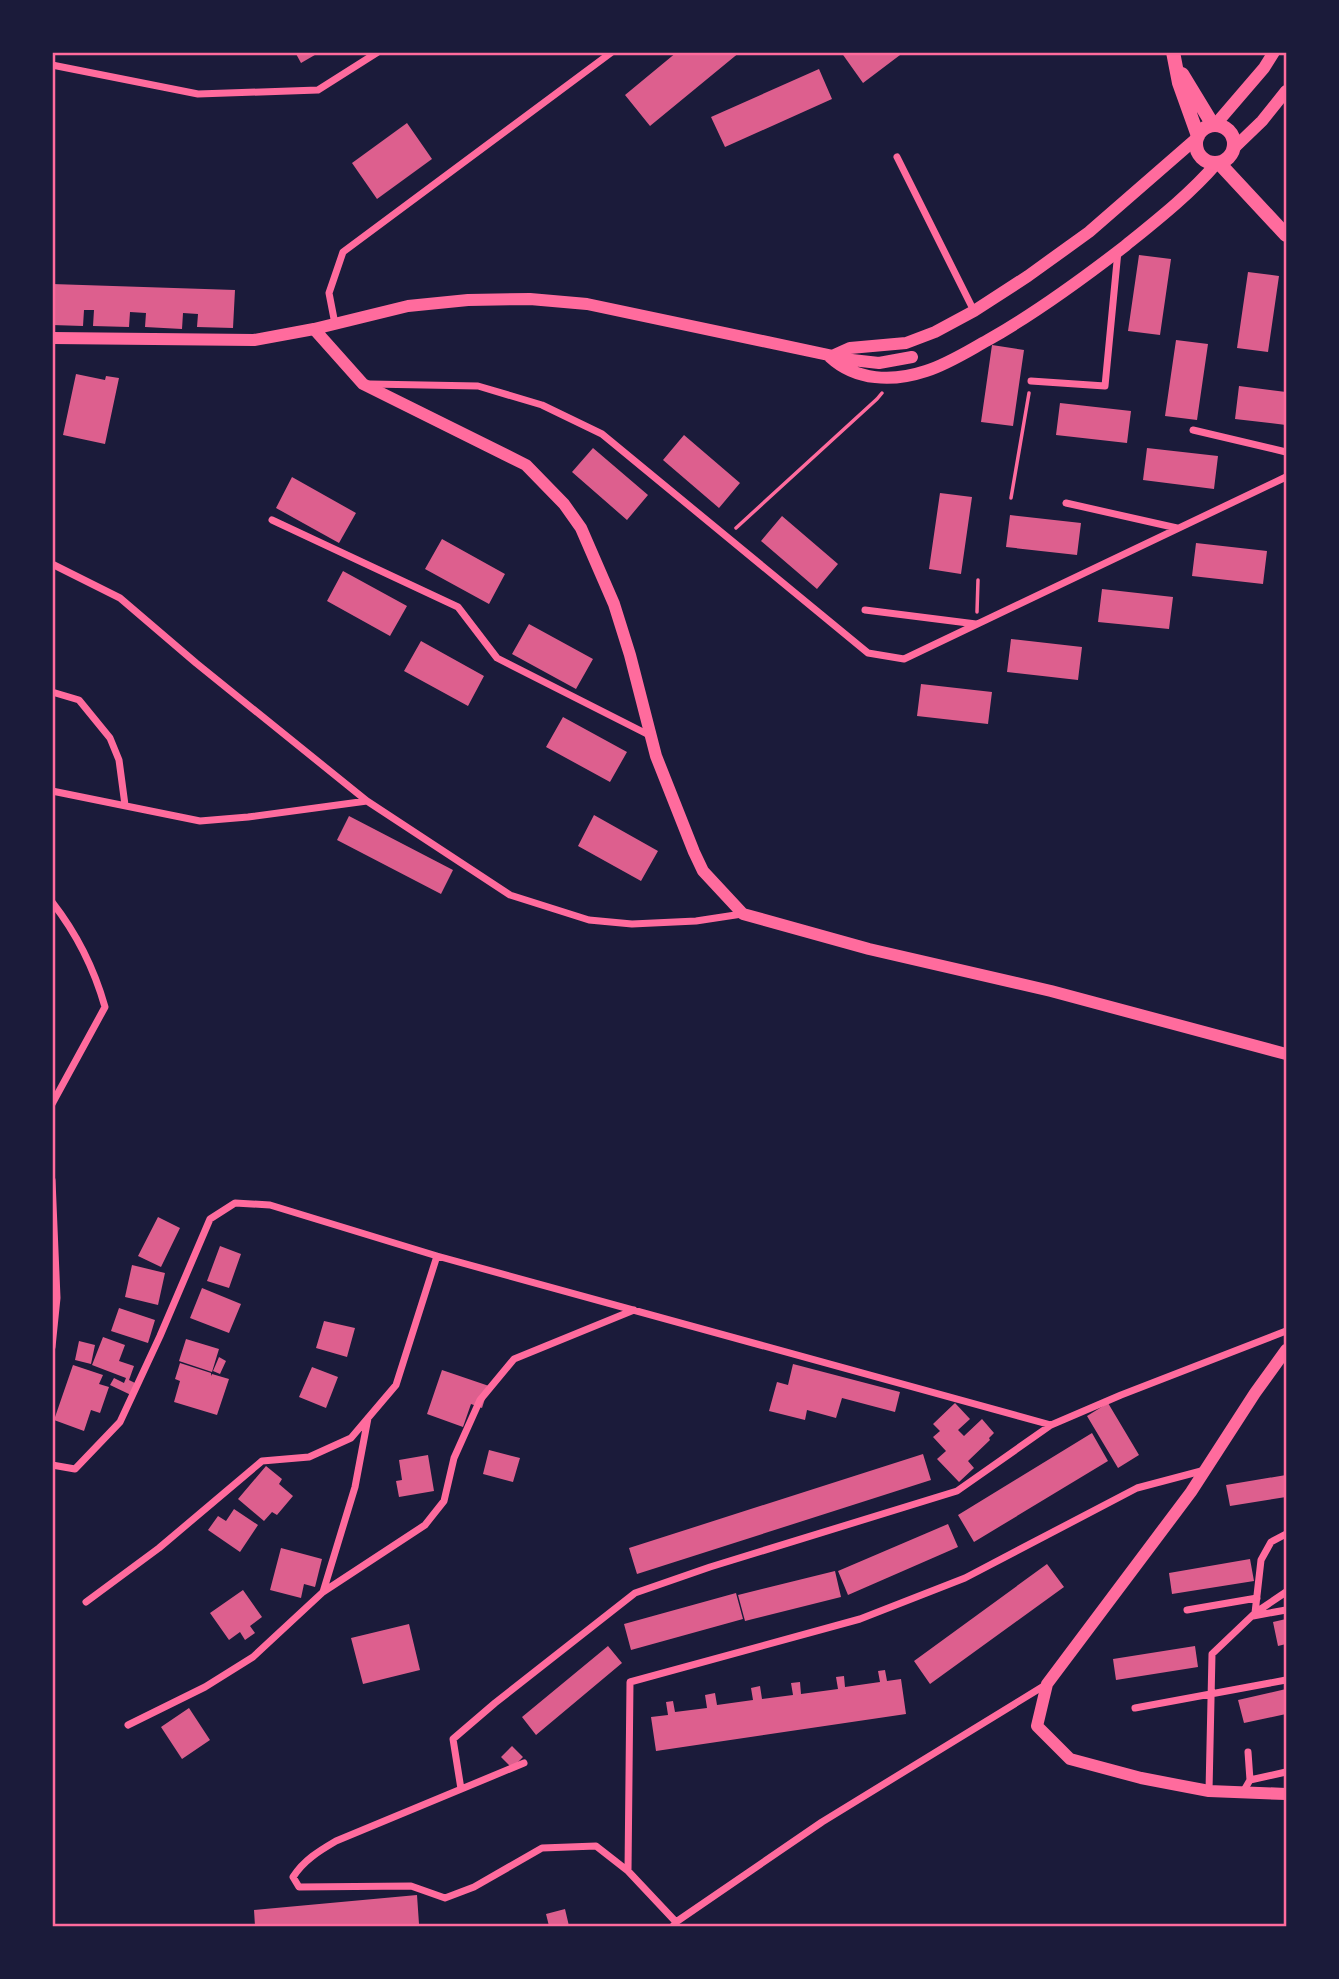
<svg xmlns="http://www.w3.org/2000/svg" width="1339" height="1979" font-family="'Source Sans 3',sans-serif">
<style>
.building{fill:#dd5f8e}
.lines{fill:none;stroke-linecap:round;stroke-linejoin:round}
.path{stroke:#ff6b9d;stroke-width:3.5}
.minor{stroke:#ff6b9d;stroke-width:7}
.secondary{stroke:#ff6b9d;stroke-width:12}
.primary{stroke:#ff6b9d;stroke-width:14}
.neatline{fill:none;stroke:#ff6b9d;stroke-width:2.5}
</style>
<rect width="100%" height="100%" fill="#1b1b3a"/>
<path class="building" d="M295,52H320L301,63Z
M677,52H740L650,126L625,95Z
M841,52H904L863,83Z
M819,69L832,99L725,147L711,117Z
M407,123L432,159L377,199L352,163Z
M1139,255L1171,259L1160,335L1128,331Z
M1248,272L1279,276L1268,352L1237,348Z
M52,284L235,290L233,328L197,327L198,314L183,313L182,329L145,327L146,313L130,312L129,327L93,326L94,310H84L83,326L52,325Z
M1176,340L1208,344L1197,420L1165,416Z
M992,345L1024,350L1013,426L981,422Z
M76,374L105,380L106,376L119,378L105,444L63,435Z
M1239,386L1286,392V425L1235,419Z
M1060,403L1131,411L1127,443L1056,435Z
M684,435L740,483L719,508L663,460Z
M593,448L648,495L627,520L572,472Z
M1147,448L1218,456L1214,489L1143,480Z
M292,477L356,513L339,543L276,508Z
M940,493L972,497L961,574L929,569Z
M1010,515L1081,523L1077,555L1006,547Z
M782,516L838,564L817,589L761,541Z
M442,539L505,574L489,604L425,569Z
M1196,543L1267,551L1263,584L1192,576Z
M343,571L407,606L390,636L327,601Z
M1102,589L1173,597L1169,629L1098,622Z
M529,624L593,659L576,689L512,654Z
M1011,639L1082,647L1078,680L1007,672Z
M421,641L484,676L468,706L404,671Z
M921,684L992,692L988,724L917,716Z
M563,717L627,752L610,782L546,747Z
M594,815L658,851L641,881L578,846Z
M349,816L453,870L441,894L337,840Z
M158,1217L180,1228L161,1267L138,1256Z
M220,1246L241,1254L229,1288L207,1281Z
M132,1265L165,1273L158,1305L125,1297Z
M202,1288L241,1304L229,1333L190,1318Z
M119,1308L155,1320L148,1343L111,1331Z
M324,1321L355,1328L347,1357L316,1348Z
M103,1337L125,1345L119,1361L134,1366L129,1380L137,1384L131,1395L110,1385L114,1378L124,1383L126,1378L92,1365Z
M186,1339L219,1349L212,1372L179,1361Z
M79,1341L95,1345L91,1364L75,1360Z
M219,1357L226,1361L220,1374L213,1371Z
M180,1363L211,1373V1376L212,1374L229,1379L217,1415L174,1402L180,1381L175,1379Z
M793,1364L900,1392L895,1412L842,1398L836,1418L807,1410L805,1420L769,1411L777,1382L788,1385Z
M73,1365L103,1375L99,1384L109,1387L100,1413L91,1410L84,1431L54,1420Z
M312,1367L338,1377L326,1408L299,1397Z
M442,1370L489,1386L482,1408L471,1404L463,1427L427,1414Z
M955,1403L970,1419L958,1430L964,1436L982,1419L994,1433L989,1438L990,1440L968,1461L974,1468L959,1482L937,1459L946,1451L933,1437L940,1431L933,1424Z
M1108,1403L1139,1455L1118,1468L1087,1416Z
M1092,1433L1108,1461L974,1542L958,1515Z
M489,1450L520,1458L513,1482L483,1474Z
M923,1454L931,1480L637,1574L629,1548Z
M428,1455L434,1491L399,1497L396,1481L402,1480L399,1460Z
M266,1466L282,1479L279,1484L293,1496L277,1515L272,1512L264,1521L238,1499Z
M1286,1475V1497L1230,1506L1226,1485Z
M234,1509L258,1525L240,1552L208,1530L218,1516L226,1521Z
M948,1524L958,1547L848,1595L838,1571Z
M281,1548L322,1559L315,1587L304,1584L301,1598L270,1590Z
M1250,1559L1254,1581L1172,1594L1169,1573Z
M1047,1564L1064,1587L930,1684L914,1661Z
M835,1571L841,1597L745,1621L738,1595Z
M243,1590L262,1617L250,1626L255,1633L245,1640L240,1632L229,1640L210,1613Z
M736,1593L743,1619L631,1650L624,1624Z
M1286,1619V1644L1278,1646L1273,1622Z
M409,1624L420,1670L363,1684L351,1638Z
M608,1646L622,1663L536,1735L522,1717Z
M1195,1646L1198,1667L1116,1680L1113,1659Z
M885,1670L887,1681L901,1679L906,1714L656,1751L651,1717L668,1715L666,1702L673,1701L675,1712L707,1708L705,1695L715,1693L717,1705L753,1700L751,1688L760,1686L762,1699L793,1695L791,1683L800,1682L801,1694L838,1689L836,1677L844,1676L845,1687L880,1682L878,1671Z
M1286,1689V1714L1244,1723L1238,1700Z
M189,1708L210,1740L182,1759L161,1727Z
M512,1746L523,1757L512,1768L501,1757Z
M417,1895L419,1924L389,1926H255L254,1910Z
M565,1909L569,1926H549L546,1914Z"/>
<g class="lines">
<path class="path" d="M1011,498L1029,393
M736,528L877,399L882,393
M977,612L978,580"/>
<path class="minor" d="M52,65L198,94L318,90L378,52
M897,157L974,311
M335,324L329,293L343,252L612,52
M1031,381L1105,386L1118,251
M370,384L478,386L542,405L602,434L868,653L904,659L1286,477
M1193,430L1286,452
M1066,503L1177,528
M272,520L458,607L497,658L651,736
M52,564L120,598L196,663L367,801
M865,610L976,624
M52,692L79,700L110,738L119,760L125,805
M52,791L200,821L248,817L367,801L510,895L589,920L632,924L696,921L742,914
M52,902C77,934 94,968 105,1007L52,1104
M52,1180L57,1298L52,1347
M437,1256L1051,1425
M52,1465L75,1469L120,1422L160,1336L210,1219L235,1203L270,1205L437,1256L396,1385L351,1438L309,1457L262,1461L159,1548L86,1602
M323,1592L425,1525L444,1501L454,1458L480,1400L514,1359L634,1310
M1187,1610L1257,1598
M1255,1613L1286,1592
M1253,1616L1286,1610
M1135,1708L1286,1680
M128,1725L205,1687L253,1657L323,1592L355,1487L368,1418
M1248,1752L1250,1780
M524,1763L336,1841C319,1851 304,1860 293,1877L299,1887L411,1886L445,1898L474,1887L542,1848L596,1846L628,1871
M461,1789L453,1739L495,1703L635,1593L710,1567L957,1491L1051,1425L1121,1395L1286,1331
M1209,1791L1212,1654L1255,1613L1261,1560L1271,1542L1286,1534
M1243,1792L1250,1780L1286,1772
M676,1922L822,1822L1047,1684
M673,1926L676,1922L628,1871L630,1682L860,1619L965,1578L1137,1488L1205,1470"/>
<path class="secondary" d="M1215,125L1264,68L1274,52
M1197,138L1089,232L1028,276L974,311L935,332L906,343L850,348L830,357C856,381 893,382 926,371C948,364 968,351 988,340C1036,313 1081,280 1125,246C1157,220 1189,195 1216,164
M1235,147L1262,121L1286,91
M314,329L363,384L526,465L564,504L581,528L614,604L630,655L656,756L694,852L703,871L743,914L869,949L1051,991L1286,1054
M52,338L254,340L314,329L408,306L468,300L530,299L587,304L852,360L879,363L912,357
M1286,1350L1255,1393L1191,1492L1047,1684L1037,1726L1070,1759L1141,1778L1209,1791L1286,1794"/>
<path class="primary" d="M1173,52L1179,83L1198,136
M1182,74L1213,125
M1196 144a19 19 0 1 1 38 0a19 19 0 1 1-38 0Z
M1219,163L1286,235"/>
</g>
<rect width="1339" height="1979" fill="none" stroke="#1b1b3a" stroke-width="108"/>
<rect x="54" y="54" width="1231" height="1871" class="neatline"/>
</svg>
